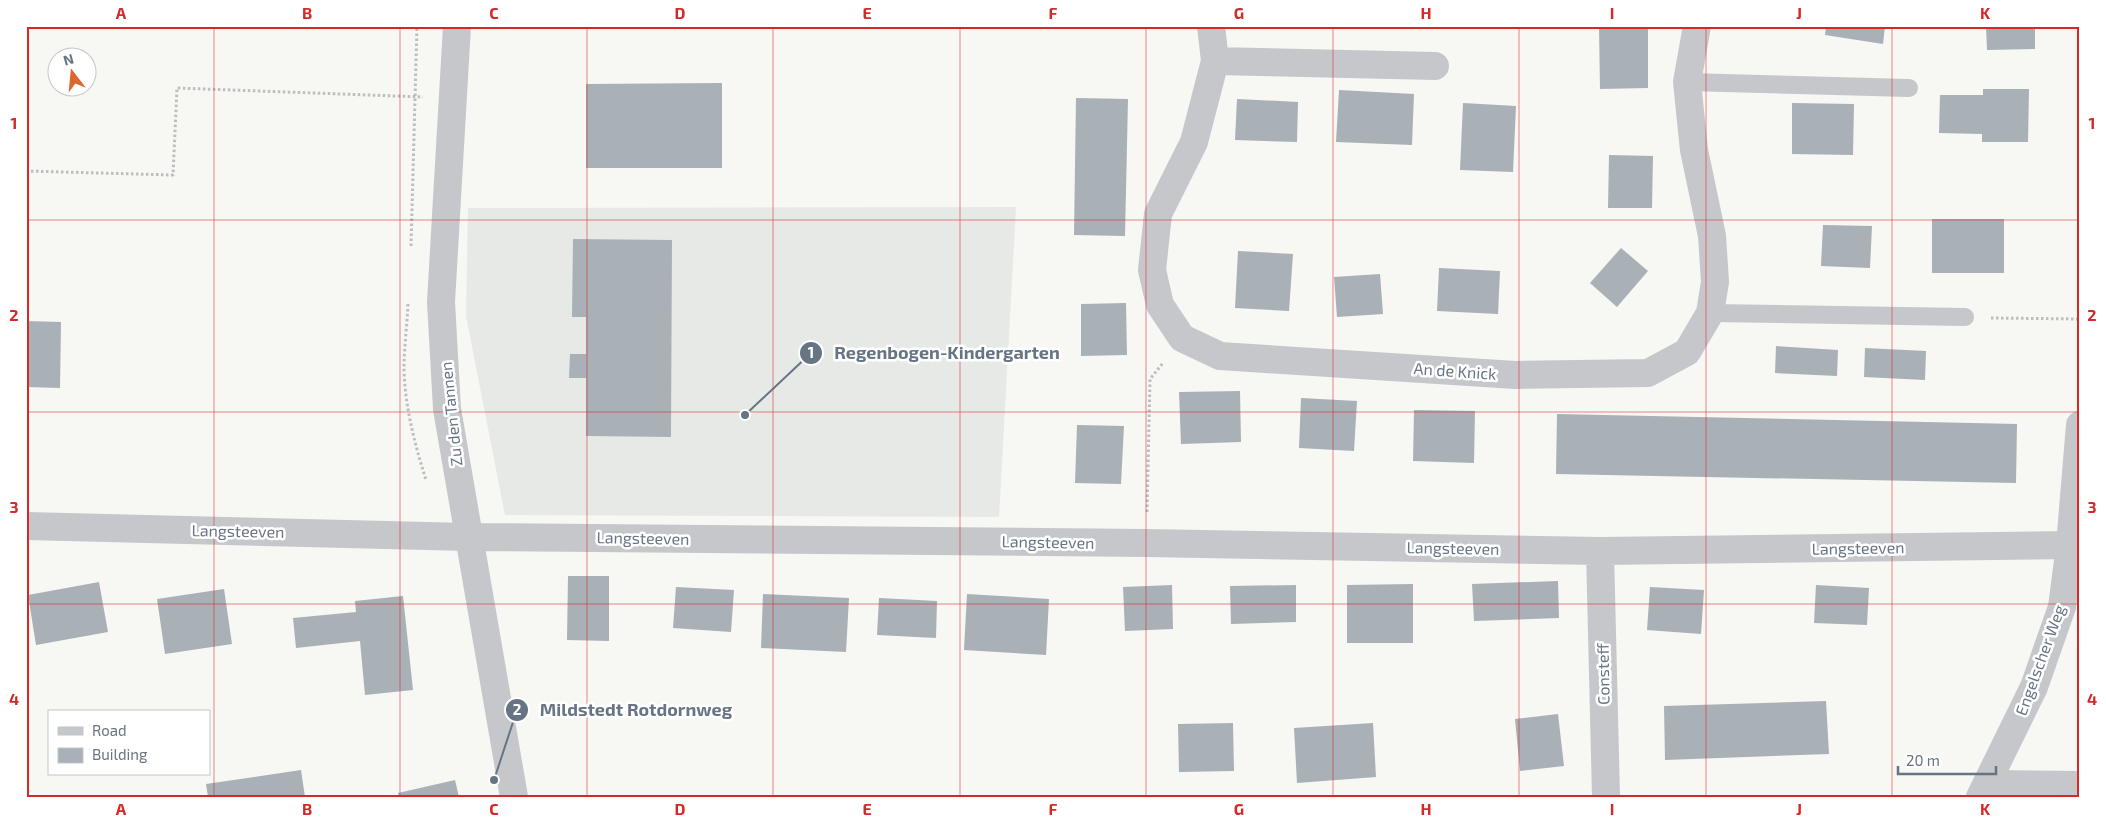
<svg xmlns="http://www.w3.org/2000/svg" width="2106" height="823" font-family="'Exo 2',sans-serif">
<style>
.built{fill:#e7e9e7}
.building{fill:#a9b0b6}
.lines{fill:none;stroke-linecap:round;stroke-linejoin:round}
.path{stroke:#bcbec0;stroke-width:3;stroke-dasharray:2.5 2.5;stroke-linecap:butt}
.lane{stroke:#c5c7cb;stroke-width:18}
.street{stroke:#c5c7cb;stroke-width:28}
.grid{fill:none;stroke:#d62828;stroke-width:1;stroke-opacity:0.55}
.labels{text-anchor:middle;stroke-width:5;stroke-linejoin:round;paint-order:stroke}
.street-label{font-size:16px;fill:#677484;stroke:#fff}
.leader{fill:none;stroke:#677484;stroke-width:2}
.callout-dot{fill:#677484;stroke:#fff;stroke-width:2}
.mark-label{font-size:15px;text-anchor:middle;font-weight:bold;fill:#fff}
.callout-label{font-size:18px;text-anchor:middle;font-weight:bold;fill:#677484;stroke:#fff;stroke-width:5;stroke-linejoin:round;paint-order:stroke}
.neatline{fill:none;stroke:#d62828;stroke-width:2}
.grid-label{font-size:16px;text-anchor:middle;font-weight:bold;fill:#d62828}
</style>
<rect width="100%" height="100%" fill="#f7f7f4"/>
<path class="built" d="M1016,207L999,517L505,515L466,316L468,208Z"/>
<path class="building" d="M1599,26H1648V88L1600,89Z
M1826,26H1885L1883,44L1825,35Z
M1986,26H2035V49L1987,50Z
M722,83V168H586V84Z
M1983,89H2029L2028,142H1982V134L1939,133L1940,95H1983Z
M1339,90L1414,94L1412,145L1336,142Z
M1076,98L1128,99L1125,236L1074,235Z
M1237,99L1298,102L1297,142L1235,140Z
M1463,103L1516,106L1513,172L1460,170Z
M1792,103L1854,104L1853,155L1792,154Z
M1609,155L1653,156L1652,208H1608Z
M1932,219H2004V273H1932Z
M1823,225L1872,226L1870,268L1821,266Z
M573,239L672,240L671,437L586,436V378H569L570,354H586V317H572Z
M1621,248L1648,271L1617,307L1590,283Z
M1238,251L1293,254L1289,311L1235,308Z
M1439,268L1500,271L1498,314L1437,311Z
M1380,274L1383,314L1337,317L1334,277Z
M1126,303L1127,355L1081,356V304Z
M26,321L61,322L60,388L26,387Z
M1776,346L1838,350L1837,376L1775,373Z
M1865,348L1926,351L1925,380L1864,377Z
M1240,391L1241,442L1181,444L1179,392Z
M1301,398L1357,401L1354,451L1299,448Z
M1414,410L1475,411L1474,463L1413,461Z
M1557,414L2017,424L2016,483L1556,474Z
M1077,425L1124,426L1121,484L1075,483Z
M568,576H609V641L567,640Z
M1558,581L1559,618L1474,621L1472,584Z
M99,582L108,632L36,645L28,595Z
M1413,584V643H1347V585Z
M1172,585L1173,629L1125,631L1123,587Z
M1296,585V622L1231,624L1230,586Z
M1816,585L1869,588L1867,625L1814,623Z
M676,587L734,590L731,632L673,628Z
M1650,587L1704,590L1701,634L1647,630Z
M224,589L232,644L165,654L157,599Z
M763,594L849,598L846,652L761,648Z
M967,594L1049,599L1046,655L964,650Z
M403,596L413,690L365,695L360,641L296,648L293,618L356,612L355,601Z
M879,598L937,601L936,638L877,635Z
M1826,701L1829,754L1665,760L1664,706Z
M1558,714L1564,766L1520,771L1515,719Z
M1233,723L1234,771L1179,772L1178,724Z
M1373,723L1376,777L1297,783L1294,728Z
M301,770L305,797H208L206,784Z
M455,780L459,797H399L398,793Z"/>
<g class="lines">
<path class="path" d="M26,171L173,175L177,88L423,97
M411,246L417,26
M408,304C407,326 404,348 404,370C405,407 415,445 426,480
M1991,318L2080,319
M1147,512L1150,379L1163,363"/>
<path class="lane" d="M1687,82L1909,88
M1710,313L1965,317"/>
<path class="street" d="M457,26L441,302L447,409L514,797
M1211,26L1215,61L1194,142L1158,214L1152,270L1160,305L1182,338L1220,356L1515,375L1648,373L1687,352L1710,313L1715,282L1712,236L1694,150L1687,82L1697,26
M1215,61L1435,66
M26,526L468,537L1146,543L1600,551L2070,545
M1600,551L1606,797
M1988,784L2080,785
M1980,797L2034,687L2062,607L2070,545L2080,425"/>
</g>
<path class="grid" d="M214,26V797M400,26V797M587,26V797M773,26V797M960,26V797M1146,26V797M1333,26V797M1519,26V797M1706,26V797M1892,26V797M26,220H2080M26,412H2080M26,604H2080"/>
<g class="labels">
<g class="street-label">
<text transform="translate(1455 371) rotate(4)" y="6">An de Knick</text>
<text transform="translate(451 414) rotate(-96)" y="6">Zu den Tannen</text>
<text transform="translate(238 531) rotate(1)" y="6">Langsteeven</text>
<text transform="translate(643 538) rotate(1)" y="6">Langsteeven</text>
<text transform="translate(1048 542) rotate(1)" y="6">Langsteeven</text>
<text transform="translate(1453 548) rotate(1)" y="6">Langsteeven</text>
<text transform="translate(1858 548) rotate(-1)" y="6">Langsteeven</text>
<text transform="translate(2040 660) rotate(-70)" y="6">Engelscher Weg</text>
<text transform="translate(1603 674) rotate(-91)" y="6">Consteff</text>
</g>
</g>
<path class="leader" d="M745 415L811 353M494 780L517 710"/>
<g class="callout-dot">
<circle cx="745" cy="415" r="5"/>
<circle cx="494" cy="780" r="5"/>
<circle cx="811" cy="353" r="12"/>
<circle cx="517" cy="710" r="12"/>
</g>
<g class="mark-label">
<text x="811" y="358">1</text>
<text x="517" y="715">2</text>
</g>
<g class="callout-label">
<text x="947" y="359">Regenbogen-Kindergarten</text>
<text x="636" y="716">Mildstedt Rotdornweg</text>
</g>
<rect width="2106" height="823" fill="none" stroke="#ffffff" stroke-width="55"/>
<rect x="48" y="710" width="162" height="65" fill="#ffffff" stroke="#c2c7ce"/>
<rect x="58" y="727" width="25" height="8" fill="#c5c7cb" stroke="#c2c7ce"/>
<text x="92" y="736" font-size="15" fill="#677484">Road</text>
<rect x="58" y="748" width="25" height="15" fill="#a9b0b6" stroke="#c2c7ce"/>
<text x="92" y="760" font-size="15" fill="#677484">Building</text>
<g transform="translate(72 72) rotate(344)"><circle r="24" fill="#ffffff" stroke="#c2c7ce"/>
<path d="M0-4L9 19L0 12L-9 19Z" fill="#de672d"/>
<text y="-8" font-size="14" font-weight="bold" text-anchor="middle" fill="#677484">N</text>
</g>
<path d="M1898 766v8h98v-8" fill="none" stroke="#677484" stroke-width="2.5"/>
<text x="1906" y="766" font-size="15" fill="#677484" stroke="#ffffff" stroke-width="4" paint-order="stroke">20 m</text>
<rect x="28" y="28" width="2050" height="768" class="neatline"/>
<g class="grid-label">
<text x="121" y="19">A</text>
<text x="307" y="19">B</text>
<text x="494" y="19">C</text>
<text x="680" y="19">D</text>
<text x="867" y="19">E</text>
<text x="1053" y="19">F</text>
<text x="1239" y="19">G</text>
<text x="1426" y="19">H</text>
<text x="1612" y="19">I</text>
<text x="1799" y="19">J</text>
<text x="1985" y="19">K</text>
<text x="14" y="129">1</text>
<text x="2092" y="129">1</text>
<text x="14" y="321">2</text>
<text x="2092" y="321">2</text>
<text x="14" y="513">3</text>
<text x="2092" y="513">3</text>
<text x="14" y="705">4</text>
<text x="2092" y="705">4</text>
<text x="121" y="815">A</text>
<text x="307" y="815">B</text>
<text x="494" y="815">C</text>
<text x="680" y="815">D</text>
<text x="867" y="815">E</text>
<text x="1053" y="815">F</text>
<text x="1239" y="815">G</text>
<text x="1426" y="815">H</text>
<text x="1612" y="815">I</text>
<text x="1799" y="815">J</text>
<text x="1985" y="815">K</text>
</g>
</svg>
